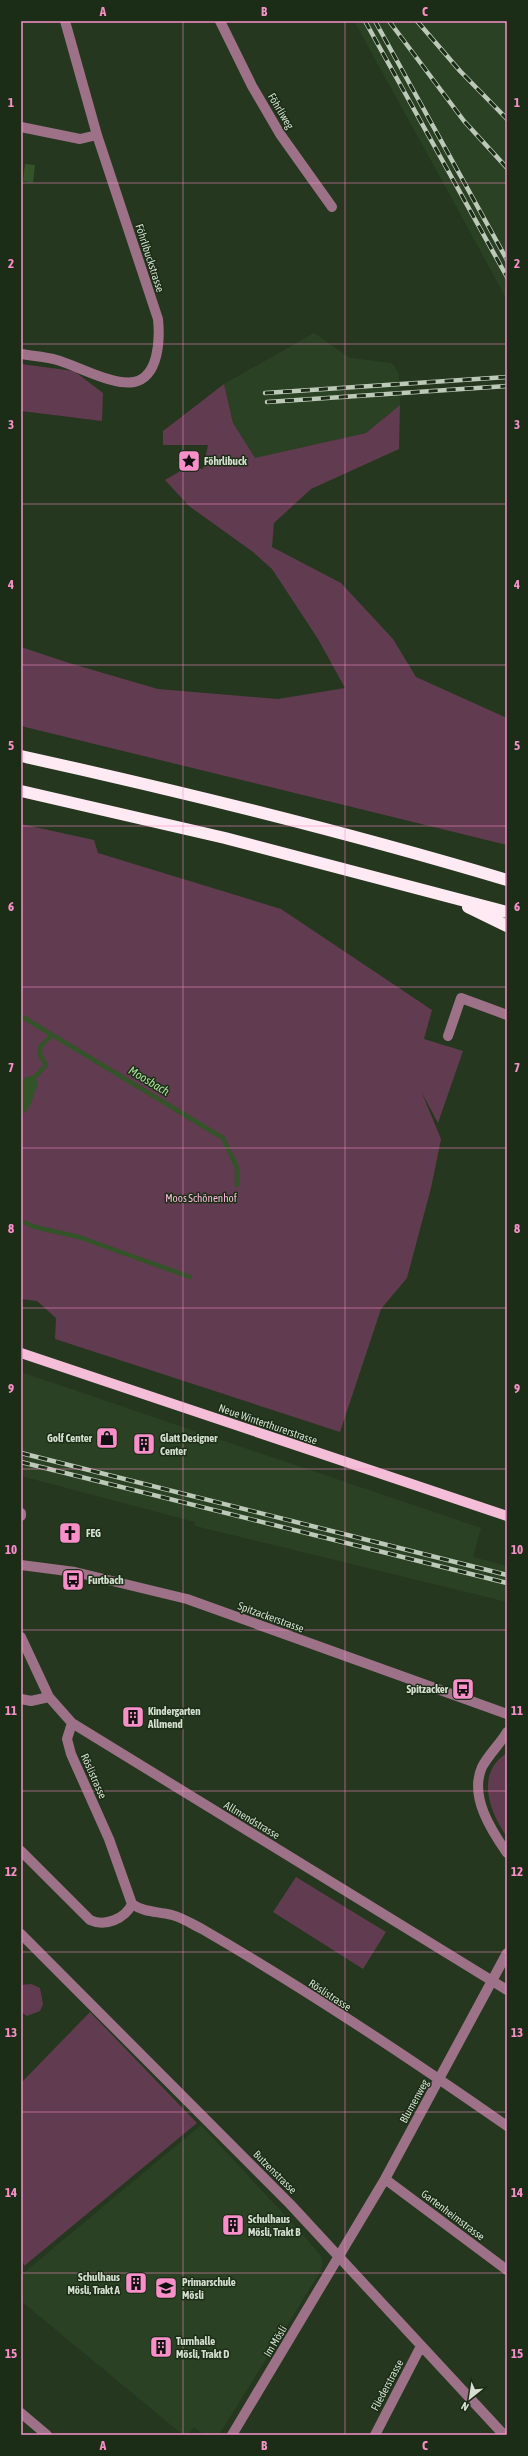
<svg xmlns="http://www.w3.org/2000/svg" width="528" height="2456" font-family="'Asap Condensed',sans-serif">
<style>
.built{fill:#2b4124}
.green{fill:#613b4f}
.water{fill:#335328}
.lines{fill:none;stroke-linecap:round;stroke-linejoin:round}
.stream{stroke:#335328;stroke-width:4.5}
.minor{stroke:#9d7288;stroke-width:10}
.major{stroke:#f4bed9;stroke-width:10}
.highway{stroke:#ffe9f3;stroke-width:12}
.rail-casing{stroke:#bcc8b8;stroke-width:4.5}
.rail{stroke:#1b2d16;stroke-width:3;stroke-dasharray:9;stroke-linecap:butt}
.grid{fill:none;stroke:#f98fc8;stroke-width:1;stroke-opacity:0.55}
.labels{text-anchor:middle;stroke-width:3;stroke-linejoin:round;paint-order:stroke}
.street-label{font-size:11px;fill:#d4dfd0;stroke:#1b2d16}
.poi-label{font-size:11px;font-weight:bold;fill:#d4dfd0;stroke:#1b2d16;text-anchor:start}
.park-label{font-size:11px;fill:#febcdd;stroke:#1b2d16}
.water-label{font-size:12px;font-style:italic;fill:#ace19c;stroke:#1b2d16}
.neatline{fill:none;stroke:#f98fc8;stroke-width:1.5}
.grid-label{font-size:13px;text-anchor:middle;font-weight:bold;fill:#f98fc8}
</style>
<rect width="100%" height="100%" fill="#25371f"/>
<path class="built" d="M354,21H507V300L451,197Z
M314,333L350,358L392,363L399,374L400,405L366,433L255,459L233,423L224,384Z
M21,1372L481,1528L473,1557L507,1566V1602L195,1526V1522L21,1476Z
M201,2125L304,2236L320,2255L323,2262L320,2272L219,2435H204L194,2427L188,2435H183L21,2301V2275Z"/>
<path class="green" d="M21,364L74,371L103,393L102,421L21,411Z
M224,384L233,423L255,458L366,433L400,405L399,449L311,489L274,523L272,547L341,583L393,639L416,677L507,718V845L21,726V647L69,663L158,689L278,699L345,688L318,639L272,569L253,552L189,506L165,480L189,466L203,469L208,445H163V431Z
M21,824L94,840L98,853L281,909L432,1010L424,1039L463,1051L438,1123L422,1093L441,1139L431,1188L407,1278L381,1309L340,1432L55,1339L56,1318L37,1301L21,1299Z
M507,1753V1837C489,1811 475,1773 507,1753Z
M296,1877L386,1932L363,1969L273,1912Z
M31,1984L40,1988L43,2004L40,2011L27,2016L21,2012V1985Z
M90,2012L197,2123L24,2266L21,2253V2083Z"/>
<path class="water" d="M25,164L35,165L33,183L23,181Z
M34,1075L38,1083L30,1106L21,1117V1083L24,1078Z"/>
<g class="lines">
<path class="stream" d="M21,1016L223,1138L237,1168V1185
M36,1076L46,1065L40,1055V1047L52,1035
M21,1221L35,1227L79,1237L190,1277"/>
<path class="minor" d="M220,21L252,86L280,134L332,207
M21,127L80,139L97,135
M21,354C33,356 46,357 57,360C78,366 113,386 134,382C159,377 160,339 158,319L97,135L65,21
M448,1036L461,998L507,1015
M21,1513V1516
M21,1565L75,1572L187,1599L507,1714
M21,1637L49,1697L72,1723L507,1990
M21,1699L31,1701L49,1697
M507,1732C500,1744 489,1754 482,1767C469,1796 491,1830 507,1853
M21,1851L90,1920C105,1927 125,1919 132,1904L109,1839L71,1754L67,1739L72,1723
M132,1904C145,1913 157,1911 172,1915C183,1918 192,1924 202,1929C306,1989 408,2057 507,2126
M21,1934L290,2204L504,2435
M385,2179L507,2270
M21,2413L47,2435
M232,2435L385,2179L507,1953
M375,2435L421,2346"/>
<path class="major" d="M21,1353L507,1516"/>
<path class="highway" d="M21,756C184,792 347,832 507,880
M21,791L225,838L507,912
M468,907L507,926"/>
<g class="rail-casing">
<path id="rail" d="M365,21L507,277
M375,21L507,260
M389,21L464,121L507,168
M417,21L460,71L507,119
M265,393L507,377
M267,402L507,386
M21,1453L507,1575
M21,1462L507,1583"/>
</g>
<use href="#rail" class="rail"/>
</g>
<path class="grid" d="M183,21V2435M345,21V2435M21,183H507M21,344H507M21,504H507M21,665H507M21,826H507M21,987H507M21,1148H507M21,1308H507M21,1469H507M21,1630H507M21,1791H507M21,1952H507M21,2112H507M21,2273H507"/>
<defs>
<g id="sight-square" transform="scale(1.15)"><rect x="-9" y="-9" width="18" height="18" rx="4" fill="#f98fc8" stroke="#1b2d16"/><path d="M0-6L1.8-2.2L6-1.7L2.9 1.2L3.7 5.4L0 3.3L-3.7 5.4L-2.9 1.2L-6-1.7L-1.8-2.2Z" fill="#111"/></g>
<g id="shop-square" transform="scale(1.15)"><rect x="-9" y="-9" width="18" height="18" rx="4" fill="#f98fc8" stroke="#1b2d16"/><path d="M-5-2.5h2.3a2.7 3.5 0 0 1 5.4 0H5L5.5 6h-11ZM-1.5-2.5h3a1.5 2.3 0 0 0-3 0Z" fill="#111"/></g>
<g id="building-square" transform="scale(1.15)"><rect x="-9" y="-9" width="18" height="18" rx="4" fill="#f98fc8" stroke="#1b2d16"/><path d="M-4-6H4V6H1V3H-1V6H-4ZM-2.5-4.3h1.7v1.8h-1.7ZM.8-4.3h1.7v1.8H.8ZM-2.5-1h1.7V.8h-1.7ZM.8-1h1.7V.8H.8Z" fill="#111"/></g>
<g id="church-square" transform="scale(1.15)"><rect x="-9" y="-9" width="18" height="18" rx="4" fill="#f98fc8" stroke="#1b2d16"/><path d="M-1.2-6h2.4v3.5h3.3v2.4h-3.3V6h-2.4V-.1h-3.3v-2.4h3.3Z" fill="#111"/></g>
<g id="bus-square" transform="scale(1.15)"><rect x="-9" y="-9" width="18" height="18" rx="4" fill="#f98fc8" stroke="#1b2d16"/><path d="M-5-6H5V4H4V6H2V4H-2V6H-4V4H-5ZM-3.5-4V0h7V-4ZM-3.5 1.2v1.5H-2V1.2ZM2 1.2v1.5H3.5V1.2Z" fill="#111"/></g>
<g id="school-square" transform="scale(1.15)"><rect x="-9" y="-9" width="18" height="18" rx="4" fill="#f98fc8" stroke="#1b2d16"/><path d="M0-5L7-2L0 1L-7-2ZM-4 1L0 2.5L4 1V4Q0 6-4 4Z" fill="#111"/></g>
</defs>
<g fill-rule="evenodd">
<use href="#sight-square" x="189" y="461"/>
<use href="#shop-square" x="107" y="1438"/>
<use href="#building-square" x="144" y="1444"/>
<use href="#church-square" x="70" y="1533"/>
<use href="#bus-square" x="73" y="1580"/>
<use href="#bus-square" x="463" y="1689"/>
<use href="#building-square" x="133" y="1717"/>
<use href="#building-square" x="233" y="2225"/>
<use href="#building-square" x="136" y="2283"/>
<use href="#school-square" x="166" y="2288"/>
<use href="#building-square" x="161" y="2347"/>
</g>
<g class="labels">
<g class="street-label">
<text transform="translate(281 111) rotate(59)" y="4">Föhrliweg</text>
<text transform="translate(150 258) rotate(72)" y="4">Föhrlibuckstrasse</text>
<text transform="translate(268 1424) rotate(19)" y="4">Neue Winterthurerstrasse</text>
<text transform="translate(271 1617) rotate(20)" y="4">Spitzackerstrasse</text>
<text transform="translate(94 1776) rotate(66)" y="4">Röslistrasse</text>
<text transform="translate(252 1820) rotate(31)" y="4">Allmendstrasse</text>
<text transform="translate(330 1995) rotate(33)" y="4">Röslistrasse</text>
<text transform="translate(414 2101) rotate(-61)" y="4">Blumenweg</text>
<text transform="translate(275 2172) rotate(45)" y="4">Butzenstrasse</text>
<text transform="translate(453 2215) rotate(37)" y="4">Gartenheimstrasse</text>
<text transform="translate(275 2341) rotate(-59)" y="4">Im Mösli</text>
<text transform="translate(387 2385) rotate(-62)" y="4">Fliederstrasse</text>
</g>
<g class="poi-label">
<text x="204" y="465">Föhrlibuck</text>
<text x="92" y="1442" text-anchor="end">Golf Center</text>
<text x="160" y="1442">Glatt Designer<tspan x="160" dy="13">Center</tspan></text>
<text x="86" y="1537">FEG</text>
<text x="88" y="1584">Furtbach</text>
<text x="448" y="1693" text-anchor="end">Spitzacker</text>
<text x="148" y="1715">Kindergarten<tspan x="148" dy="13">Allmend</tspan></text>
<text x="248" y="2223">Schulhaus<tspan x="248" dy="13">Mösli, Trakt B</tspan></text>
<text x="120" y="2281" text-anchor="end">Schulhaus<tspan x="120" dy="13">Mösli, Trakt A</tspan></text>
<text x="182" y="2286">Primarschule<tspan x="182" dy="13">Mösli</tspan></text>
<text x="176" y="2345">Turnhalle<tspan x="176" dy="13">Mösli, Trakt D</tspan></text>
</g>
<g class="park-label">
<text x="201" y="1202">Moos Schönenhof</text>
</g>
<g class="water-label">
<text transform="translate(149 1081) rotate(31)" y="4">Moosbach</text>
</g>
</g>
<rect width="528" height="2456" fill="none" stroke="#1b2d16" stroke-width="44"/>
<g transform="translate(470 2398) rotate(210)" stroke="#1b2d16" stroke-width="3" paint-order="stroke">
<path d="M0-3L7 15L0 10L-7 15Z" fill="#d4dfd0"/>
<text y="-6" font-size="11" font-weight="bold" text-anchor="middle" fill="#d4dfd0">N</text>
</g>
<rect x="22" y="22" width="484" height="2412" class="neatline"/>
<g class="grid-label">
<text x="103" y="16">A</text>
<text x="264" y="16">B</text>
<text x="425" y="16">C</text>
<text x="11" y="107">1</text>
<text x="517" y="107">1</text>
<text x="11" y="268">2</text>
<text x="517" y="268">2</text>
<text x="11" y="429">3</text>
<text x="517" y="429">3</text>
<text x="11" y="589">4</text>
<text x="517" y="589">4</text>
<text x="11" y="750">5</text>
<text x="517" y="750">5</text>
<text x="11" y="911">6</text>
<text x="517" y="911">6</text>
<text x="11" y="1072">7</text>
<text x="517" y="1072">7</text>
<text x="11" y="1233">8</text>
<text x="517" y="1233">8</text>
<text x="11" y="1393">9</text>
<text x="517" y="1393">9</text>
<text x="11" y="1554">10</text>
<text x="517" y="1554">10</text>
<text x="11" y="1715">11</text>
<text x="517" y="1715">11</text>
<text x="11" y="1876">12</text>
<text x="517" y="1876">12</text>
<text x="11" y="2037">13</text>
<text x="517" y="2037">13</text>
<text x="11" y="2197">14</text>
<text x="517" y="2197">14</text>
<text x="11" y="2358">15</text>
<text x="517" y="2358">15</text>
<text x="103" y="2450">A</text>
<text x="264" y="2450">B</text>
<text x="425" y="2450">C</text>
</g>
</svg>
